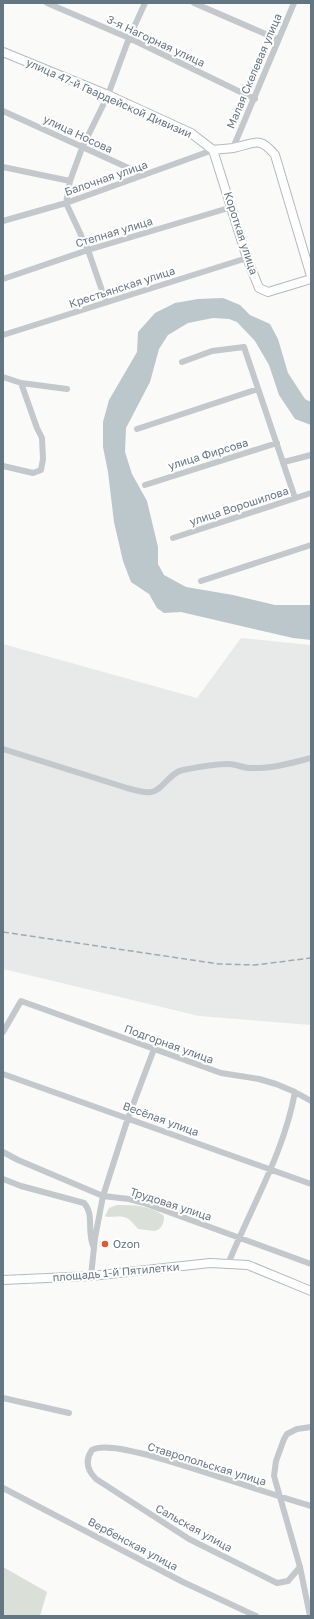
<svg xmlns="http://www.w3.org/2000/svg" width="314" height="1619" font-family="'Golos Text',sans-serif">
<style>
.built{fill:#e8e9e9}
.green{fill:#dadfd7}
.water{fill:#bbc7cb}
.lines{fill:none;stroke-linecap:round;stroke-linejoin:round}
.secondary-casing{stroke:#b3babf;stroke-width:10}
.street{stroke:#c3c8cc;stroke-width:6}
.secondary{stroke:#fff;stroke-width:8}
.rail{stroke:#a2aab0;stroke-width:1.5;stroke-dasharray:6 3;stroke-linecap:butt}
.poi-dot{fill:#e4572e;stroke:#fff;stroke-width:1.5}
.labels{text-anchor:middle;stroke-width:4;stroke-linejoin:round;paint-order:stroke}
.street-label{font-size:11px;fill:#657683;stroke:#fff}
.poi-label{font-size:11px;fill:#657683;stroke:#fff;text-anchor:start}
</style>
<rect width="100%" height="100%" fill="#fafaf8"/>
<path class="built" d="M241,638L311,645V1025L199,1016L3,969V644L197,698Z"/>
<path class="green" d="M117,1205C134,1205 150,1205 164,1216C164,1223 162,1229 155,1231L138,1229C127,1215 125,1216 107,1217L105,1216L109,1208Z
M3,1567L47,1592L40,1616H3Z"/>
<path class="water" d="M223,298L240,305L250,315L270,324L278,339L288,373L305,399L311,402V425L295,419L279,395L269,365L255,341L237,322L229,319L213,318L188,323L168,335L159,349L150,382L126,428L125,452L132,474L147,501L158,547V564L164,575L186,587L233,595L275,605H311V640L293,638L181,612L164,613L157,608L149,594L131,582L123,561L114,522L108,472L103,447V422L109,400L137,352L138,332L155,313L175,303L198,299Z"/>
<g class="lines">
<g class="secondary-casing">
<path id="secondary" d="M3,52L108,95L191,133L213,150
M213,150L247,258L259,288L268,292L311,279
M213,150C220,149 226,149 233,148C254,144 259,135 275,155L311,276
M3,1280L91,1276L210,1263L248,1265L311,1291"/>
</g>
<path class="street" d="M47,3L129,38L255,99
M194,3L277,39
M3,111L144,175
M233,148L294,3
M3,167L70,181
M3,221L66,203L213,150
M3,279L88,250L232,207
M106,302L88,250L66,203L70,181L82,148L108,95L129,38L145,3
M3,335L247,258
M182,362L212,351L244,347L295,498
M3,377L21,383L67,389
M137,429L258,389
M284,462L311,455
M3,466L33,473L41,470L43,459L42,438L37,428L21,383
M145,485L277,443
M173,538L311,493
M201,581L311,545
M3,749L127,788C134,790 143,793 151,792C162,791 170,772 183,770C198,767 214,764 229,764C236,764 243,768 250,768C270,769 292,763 311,758
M3,1032L21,1001L221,1073L259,1079L276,1084L295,1092L311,1101
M3,1074L311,1184
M3,1152L18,1160L103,1196L129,1199L144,1203L311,1264
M3,1179L21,1186L84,1203C95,1215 86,1232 94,1248
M228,1264C251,1207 284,1153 295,1092
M91,1276L95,1238L103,1196L128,1118L154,1049
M3,1398L69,1413
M3,1488L183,1582L256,1616
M300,1567L288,1581L277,1583L189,1539L96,1479C87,1470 85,1460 92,1450C103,1443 135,1452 148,1455C203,1470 256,1490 311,1506
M310,1616L300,1567L274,1476L276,1461L284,1439L287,1434L297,1429L311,1427"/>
<use href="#secondary" class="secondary"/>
<path class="rail" d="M3,932L219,964L255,965L311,958"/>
</g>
<circle class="poi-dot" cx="105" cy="1244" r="4"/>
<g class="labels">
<g class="street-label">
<text transform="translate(156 41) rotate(25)" y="4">3-я Нагорная улица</text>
<text transform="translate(254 71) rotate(-67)" y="4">Малая Скелевая улица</text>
<text transform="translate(109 98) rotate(24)" y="4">улица 47-й Гвардейской Дивизии</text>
<text transform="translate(78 134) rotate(25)" y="4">улица Носова</text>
<text transform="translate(106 178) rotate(-19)" y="4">Балочная улица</text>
<text transform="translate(114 232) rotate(-17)" y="4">Степная улица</text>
<text transform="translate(241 233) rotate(72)" y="4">Короткая улица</text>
<text transform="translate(122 287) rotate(-18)" y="4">Крестьянская улица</text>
<text transform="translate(208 454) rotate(-17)" y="4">улица Фирсова</text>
<text transform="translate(239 506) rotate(-18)" y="4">улица Ворошилова</text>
<text transform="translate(169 1044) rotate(20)" y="4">Подгорная улица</text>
<text transform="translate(161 1119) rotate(20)" y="4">Весёлая улица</text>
<text transform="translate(171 1204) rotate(18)" y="4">Трудовая улица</text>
<text transform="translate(116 1272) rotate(-5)" y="4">площадь 1-й Пятилетки</text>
<text transform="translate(207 1464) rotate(17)" y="4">Ставропольская улица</text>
<text transform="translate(194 1528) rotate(29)" y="4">Сальская улица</text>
<text transform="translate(133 1544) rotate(28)" y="4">Вербенская улица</text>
</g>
<g class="poi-label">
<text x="113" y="1248">Ozon</text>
</g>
</g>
<rect width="314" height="1619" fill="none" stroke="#657683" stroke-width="8"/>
</svg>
